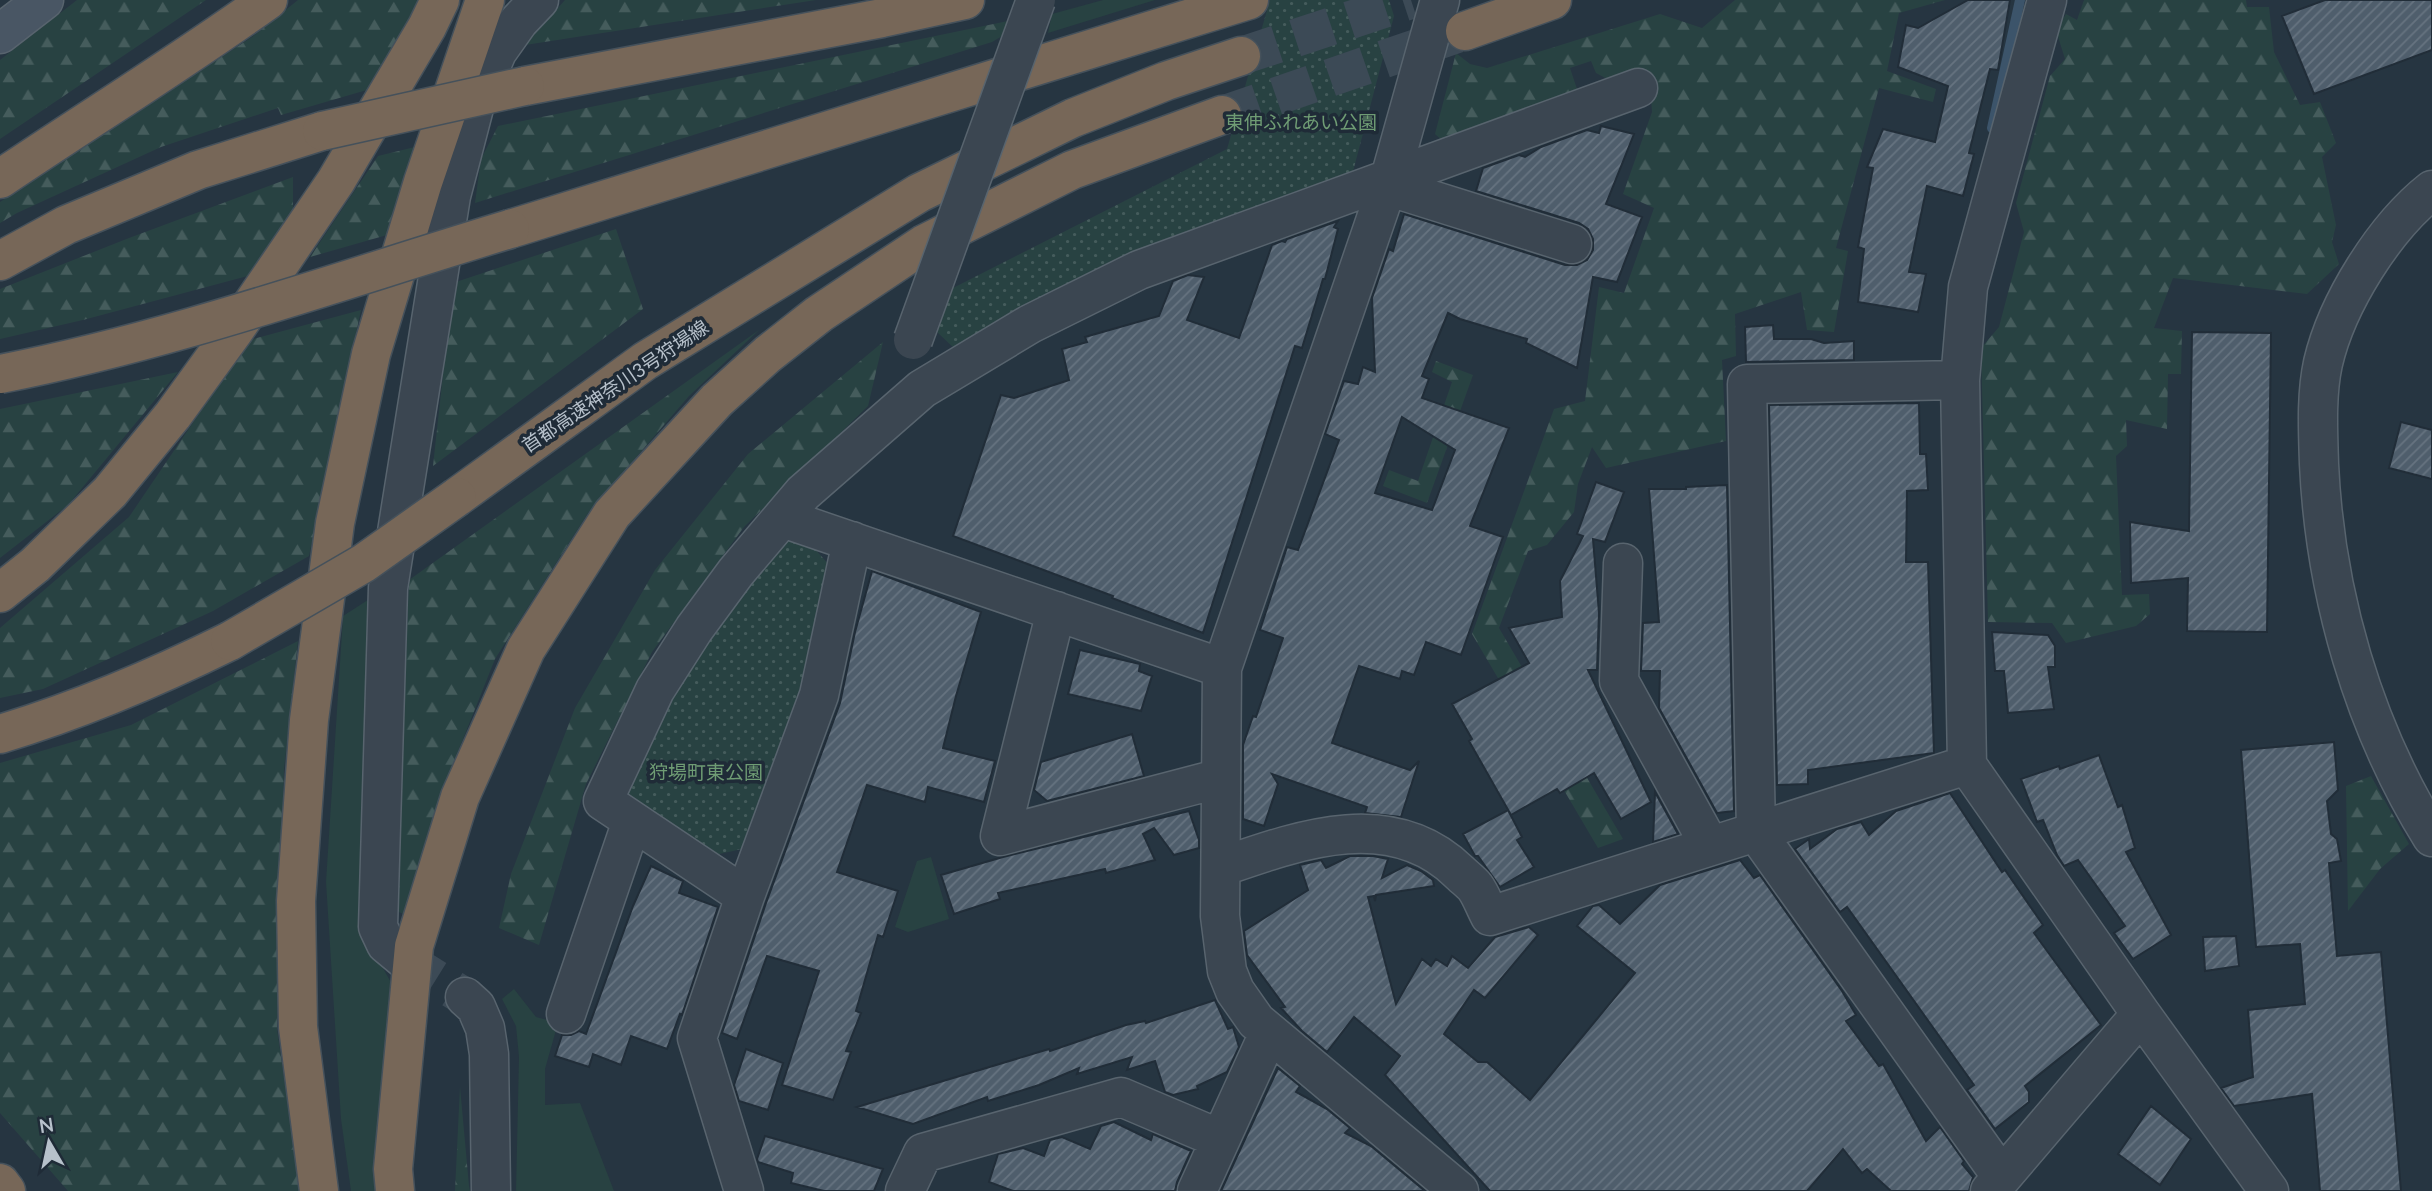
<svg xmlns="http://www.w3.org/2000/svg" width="2432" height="1191" font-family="Lato,'Noto Sans JP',sans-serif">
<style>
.grass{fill:#284242}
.forest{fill:url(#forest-firs)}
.park{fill:url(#park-dots)}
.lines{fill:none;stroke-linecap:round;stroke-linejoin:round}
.stream{stroke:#3c546a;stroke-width:10}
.building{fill:url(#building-hatch);stroke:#212d38;stroke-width:2;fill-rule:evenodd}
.street-tunnel{stroke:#3c4a56;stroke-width:38;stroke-dasharray:38 19;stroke-linecap:butt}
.highway-tunnel{stroke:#3c4a56;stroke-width:38;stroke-dasharray:38 19;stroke-linecap:butt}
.street-casing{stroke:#58646e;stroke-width:41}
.secondary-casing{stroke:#58646e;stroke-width:41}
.highway-casing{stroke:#45515b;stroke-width:41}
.street{stroke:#3b4651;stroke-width:38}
.secondary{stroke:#495664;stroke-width:38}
.highway{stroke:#776758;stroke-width:38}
.street-bridge-casing{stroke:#58646e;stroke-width:41;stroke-linecap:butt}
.highway-bridge-casing{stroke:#45515b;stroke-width:41;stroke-linecap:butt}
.street-bridge{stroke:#3b4651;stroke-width:38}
.highway-bridge{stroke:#776758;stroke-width:38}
.labels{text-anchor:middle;stroke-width:7;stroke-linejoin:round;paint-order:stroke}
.park-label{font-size:19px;fill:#6f9c74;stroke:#1f2b37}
.street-label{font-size:19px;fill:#b7c1cb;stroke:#1f2b37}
</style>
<defs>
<pattern id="forest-firs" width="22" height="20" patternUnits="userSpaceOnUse" patternTransform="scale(1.75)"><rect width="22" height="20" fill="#284242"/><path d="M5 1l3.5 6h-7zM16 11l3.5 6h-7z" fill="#455c5c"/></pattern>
<pattern id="park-dots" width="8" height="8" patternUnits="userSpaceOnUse" patternTransform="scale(1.75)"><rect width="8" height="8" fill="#284242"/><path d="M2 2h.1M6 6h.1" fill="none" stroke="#455c5c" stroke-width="1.8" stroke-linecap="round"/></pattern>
<pattern id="building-hatch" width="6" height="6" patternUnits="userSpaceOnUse" patternTransform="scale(1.75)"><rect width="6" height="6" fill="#4f5e6c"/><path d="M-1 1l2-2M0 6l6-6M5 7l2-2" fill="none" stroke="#667380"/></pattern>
</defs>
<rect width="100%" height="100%" fill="#263541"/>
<path class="grass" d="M1103,0H1155L1048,33L1052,14Z
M374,596L366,938L393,986L377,1191H351L341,1119L326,882L343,616Z
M931,857L949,919L908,932L895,927L917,861Z
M514,989L536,1017L558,1023L545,1069V1105L580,1103L614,1191H516L519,1057L516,1026L502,999Z"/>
<path class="forest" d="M77,0H206L0,139V60Z
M298,0H419L377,87L281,115L278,108L161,147L17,213L0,223V202L252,37Z
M565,0H816L525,45Z
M1735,0H1945L1899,13L1887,71L1936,89L1933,102L1879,88L1836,248L1848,251L1834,332L1807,330L1801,292L1735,314L1736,356L1722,360L1726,441L1606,468L1592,447L1578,484L1574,512L1547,545L1528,551L1499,628L1623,839L1598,848L1472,634L1554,409L1585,401L1599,287L1624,293L1654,208L1623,194L1652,112L1649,72L1611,81L1596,73L1591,61L1570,68L1578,92L1443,141L1435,134L1456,53L1470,64L1487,68L1660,14L1702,28Z
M2084,0H2246L2247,7H2269L2274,52L2300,105L2320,102L2336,143L2322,157L2336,225L2332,242L2339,264L2307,294L2173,278L2154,328L2182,331L2181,374H2168L2167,429L2126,420L2127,446L2116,456L2122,595L2149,594L2150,614L2136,626L2066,643L2052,623L1988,622L1981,348L1999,327L2024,232L2016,203L2050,76L2065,59L2056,30L2066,14L2077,20Z
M1008,21L1007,33L992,42L475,203L481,159L498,126Z
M423,145L394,233L310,257L378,156Z
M293,177V222L266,271L83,320L0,339V289L129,238Z
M616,229L643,309L433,466L453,283Z
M361,310L309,556L213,611L43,689L0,698V628L129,517L249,340Z
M759,330L689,396L588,513L495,659L439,799L404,914L396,911L409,580Z
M883,342L868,406L744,527L652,652L586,784L539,945L499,928L511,874L575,708L655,570L748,454Z
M1436,361L1473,375L1427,503L1383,486L1389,470L1418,481L1452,382L1432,372Z
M178,372L68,505L0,558V409Z
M298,641L284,769L277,1029L300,1191H68L0,1113V763L131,725Z
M2371,776L2409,844L2380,869L2348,911L2346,786Z
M460,1087L469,1186L470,1191H455Z"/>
<path class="park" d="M1270,0H1389L1394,16L1351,179L955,349L937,332L953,288L1227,149Z
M786,538L815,549L836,573L755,846L715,855L618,796L666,693Z"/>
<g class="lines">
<path class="stream" d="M1992,128L2020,0"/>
</g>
<path class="building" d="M1968,0H2010L1998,70L1990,69L1969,153L1974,154L1963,196L1927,186L1909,272L1926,274L1918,312L1858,302L1864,249L1858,247L1873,168L1867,167L1883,129L1935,142L1948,86L1898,67L1906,25L1918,28Z
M2325,0H2432V50L2314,94L2282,16Z
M1601,126L1634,134L1606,204L1642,217L1617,282L1593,277L1577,368L1526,343L1527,339L1460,319L1448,313L1422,376L1429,379L1422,398L1509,428L1470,526L1503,537L1461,655L1426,642L1414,675L1402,671L1400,679L1359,666L1332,743L1410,770L1419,761L1401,817L1365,813L1367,807L1272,774L1278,784L1264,826L1243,819V745L1253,716L1256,717L1283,638L1260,630L1287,547L1298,550L1339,440L1325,434L1344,381L1358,384L1363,367L1375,372L1372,298L1389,249L1393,251L1404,214L1565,265H1577L1587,260L1593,250V239L1588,229L1579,223L1476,191L1483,168L1519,155L1525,157L1541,147L1587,130L1599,133ZM1402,417L1455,450L1432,510L1375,493Z
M1338,221L1334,227L1338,229L1325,279H1323L1302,348L1295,346L1203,633L1112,598L1113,596L953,536L1001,395L1014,398L1069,380L1062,349L1087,342L1085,337L1159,316L1173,281L1188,275L1204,277L1187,320L1239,338L1272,245L1282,241L1285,242L1287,239Z
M1773,325L1774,339H1811L1824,343L1854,341V360L1746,362L1745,327Z
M2192,332L2271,333L2267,632L2187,631L2188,578L2131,583L2130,522L2189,531Z
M1919,403L1920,454H1926L1928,490L1907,491L1906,562H1928L1934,753L1808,770V784L1777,785L1769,405Z
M2401,422L2432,430V479L2389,468Z
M1596,482L1624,492L1605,542L1593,539L1599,613L1597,670H1588L1651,802L1621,819L1594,773L1560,793L1557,789L1511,815L1469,741L1472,739L1452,704L1529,663L1509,628L1562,617L1560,581L1583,536L1577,534Z
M1727,485L1734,811L1717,813L1659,708L1660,671H1641L1643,623L1659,622L1649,489H1686V487Z
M872,571L981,612L956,696L943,748L995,761L984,802L928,787L925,802L867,785L837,872L898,891L883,937L878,935L856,1011L861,1013L846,1051L851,1052L833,1100L782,1085L819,971L767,956L737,1039L722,1033L766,903L840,703L855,632Z
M1992,632L2048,635L2055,646V667H2048L2054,709L2008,713L2004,671H1995Z
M1080,650L1140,664L1139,671L1152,676L1141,711L1068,694Z
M1132,734L1144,776L1047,801L1034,790L1041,762Z
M2334,742L2338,790L2327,801L2331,834L2337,839L2341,861L2329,863L2337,956L2381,952L2401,1191H2320L2312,1094L2234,1106L2221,1088L2253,1077L2248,1010L2305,1004L2300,944L2256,947L2241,750Z
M2099,755L2118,807L2122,805L2135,848L2126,852L2171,935L2133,959L2114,933L2125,926L2078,860L2064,866L2057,855L2043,820L2037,822L2021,779L2059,766L2060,769Z
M1655,792L1678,834L1653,842Z
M1950,793L2002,872L2005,870L2043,925L2034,933L2101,1025L2025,1086L2029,1092V1102L1995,1129L1967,1090L1974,1085L1847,907L1840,912L1795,849L1809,839L1810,849L1837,829L1861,822L1869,835L1896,811Z
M1508,810L1522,837L1517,840L1534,867L1500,887L1478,856H1475L1463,834Z
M1189,811L1199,840V848L1174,855L1154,828L1143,834L1155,860L1106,873L1105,869L998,893L1000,899L954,914L941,875L1003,857Z
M1350,856H1373L1388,859L1382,878L1407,865L1421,871L1433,880L1434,886L1376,895L1375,901L1374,896L1368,897L1396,1004L1422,959L1431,966L1436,959L1447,966L1452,956L1468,968L1495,937L1529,927L1538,935L1485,998L1474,990L1444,1034L1478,1062H1487L1530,1100L1635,973L1577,926L1593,906L1599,905L1620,924L1660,885L1740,860L1754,878L1760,875L1842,991L1856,1015L1846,1021L1879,1066L1883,1064L1926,1141L1940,1127L1964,1161L1962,1164L1973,1177L1969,1191H1891L1867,1169L1862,1173L1843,1149L1807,1191H1490L1385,1075L1400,1056L1354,1017L1327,1052L1302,1031L1281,1008L1285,1007L1247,955L1244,931L1308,890L1300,865L1321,860L1326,868Z
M651,866L683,881L679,893L718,907L682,1015L680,1014L667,1049L631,1036L621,1065L593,1054L589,1067L555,1056L562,1035H571L579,1031L586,1034L633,906Z
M2236,936L2239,966L2205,971L2203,937Z
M1215,1000L1228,1029L1233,1027L1239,1047L1227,1072L1197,1086L1198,1089L1173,1095L1165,1092L1155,1061L1127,1070L1132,1057L1077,1074L1079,1068L1039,1085L988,1101L987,1097L913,1124L857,1107L1049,1049L1050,1051L1126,1025L1145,1021L1146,1023Z
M746,1049L783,1063L768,1110L739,1101L734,1085Z
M1278,1068L1300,1086L1296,1092L1327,1109L1350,1128L1345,1133L1371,1146L1425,1191H1221Z
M2151,1106L2191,1139L2160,1185L2118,1154Z
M1114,1122L1151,1140L1153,1134L1191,1151L1177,1182L1175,1191H1013L989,1182L998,1154L1023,1148L1044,1156L1050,1140L1062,1137L1090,1149L1101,1126Z
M765,1136L883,1169L874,1191H824L791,1183L793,1173L758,1162L757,1159Z"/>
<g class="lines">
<path class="street-tunnel" d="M404,959L465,997"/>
<path class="highway-tunnel" d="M1241,56L1411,0
M1222,115L1457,34"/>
<g class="street-casing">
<path id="street" d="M1440,0L1390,178L1222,668L1220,916L1227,971L1235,991L1256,1021L1459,1191
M2047,0L1968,287L1960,380L1967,765L2141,1014L2269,1191
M1387,186L1572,244
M2432,190C2384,228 2337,303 2323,363C2316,395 2318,431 2319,464C2325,594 2363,726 2432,837
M1960,380L1747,384L1756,832L2002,1177
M783,518L1222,668
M1623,563L1619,681L1710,846
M1056,611L1000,836L1221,778
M1221,867C1299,840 1391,806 1459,872C1464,877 1471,882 1475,887C1481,895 1485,907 1490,916L1967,765
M745,896L603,801L655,690L694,629L736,572L803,493L922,389L1030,324L1139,270L1638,88
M404,959L386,944L378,927L388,588L451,196L475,104L497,52L519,21L539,0
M465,997L476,1007L485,1028L489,1054L491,1191
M566,1014L632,821
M744,1191L697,1038L745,896L819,695L852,541
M905,1191L923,1153L1121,1097L1220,1139
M1197,1191L1269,1033
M1990,1191L2141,1014"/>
</g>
<g class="secondary-casing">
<path id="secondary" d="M0,34L44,0"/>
</g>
<g class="highway-casing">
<path id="highway" d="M1465,31L1552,0
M525,86L882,18L965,0
M0,179C89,119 180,63 268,0
M510,229L1249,0
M0,261L66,225L198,170L322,131
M457,497L645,361L919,193L1073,118L1166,81L1241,56
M0,593L35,565L110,492L173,415L234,331L336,181L427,27L440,0
M0,734C80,710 155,678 230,641
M0,1183L6,1191
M319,1191L298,1027L296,901L309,720L335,523L371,354L423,182L485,0
M395,1191L393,1169L414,946L460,797L526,649L612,514L717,400L768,354L819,314L924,244L1072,170L1222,115"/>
</g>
<use href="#street" class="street"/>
<use href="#secondary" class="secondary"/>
<use href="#highway" class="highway"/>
<g class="street-bridge-casing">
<path id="street-bridge" d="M913,340L1036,0"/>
</g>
<g class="highway-bridge-casing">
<path id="highway-bridge" d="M322,131L525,86
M0,374C174,340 341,280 510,229
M230,641L364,563L457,497"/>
</g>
<use href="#street-bridge" class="street-bridge"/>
<use href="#highway-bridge" class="highway-bridge"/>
</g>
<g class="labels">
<g class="park-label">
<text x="1301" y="129">東伸ふれあい公園</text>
<text x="706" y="779">狩場町東公園</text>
</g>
<g class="street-label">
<text transform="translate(615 386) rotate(-34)" y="7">首都高速神奈川3号狩場線</text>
</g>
</g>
<g transform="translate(49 1142) rotate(351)" stroke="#1f2b37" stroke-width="5" paint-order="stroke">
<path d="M0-5L12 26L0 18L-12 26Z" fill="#b7c1cb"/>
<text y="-10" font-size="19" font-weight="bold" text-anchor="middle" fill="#b7c1cb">N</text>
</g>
</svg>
